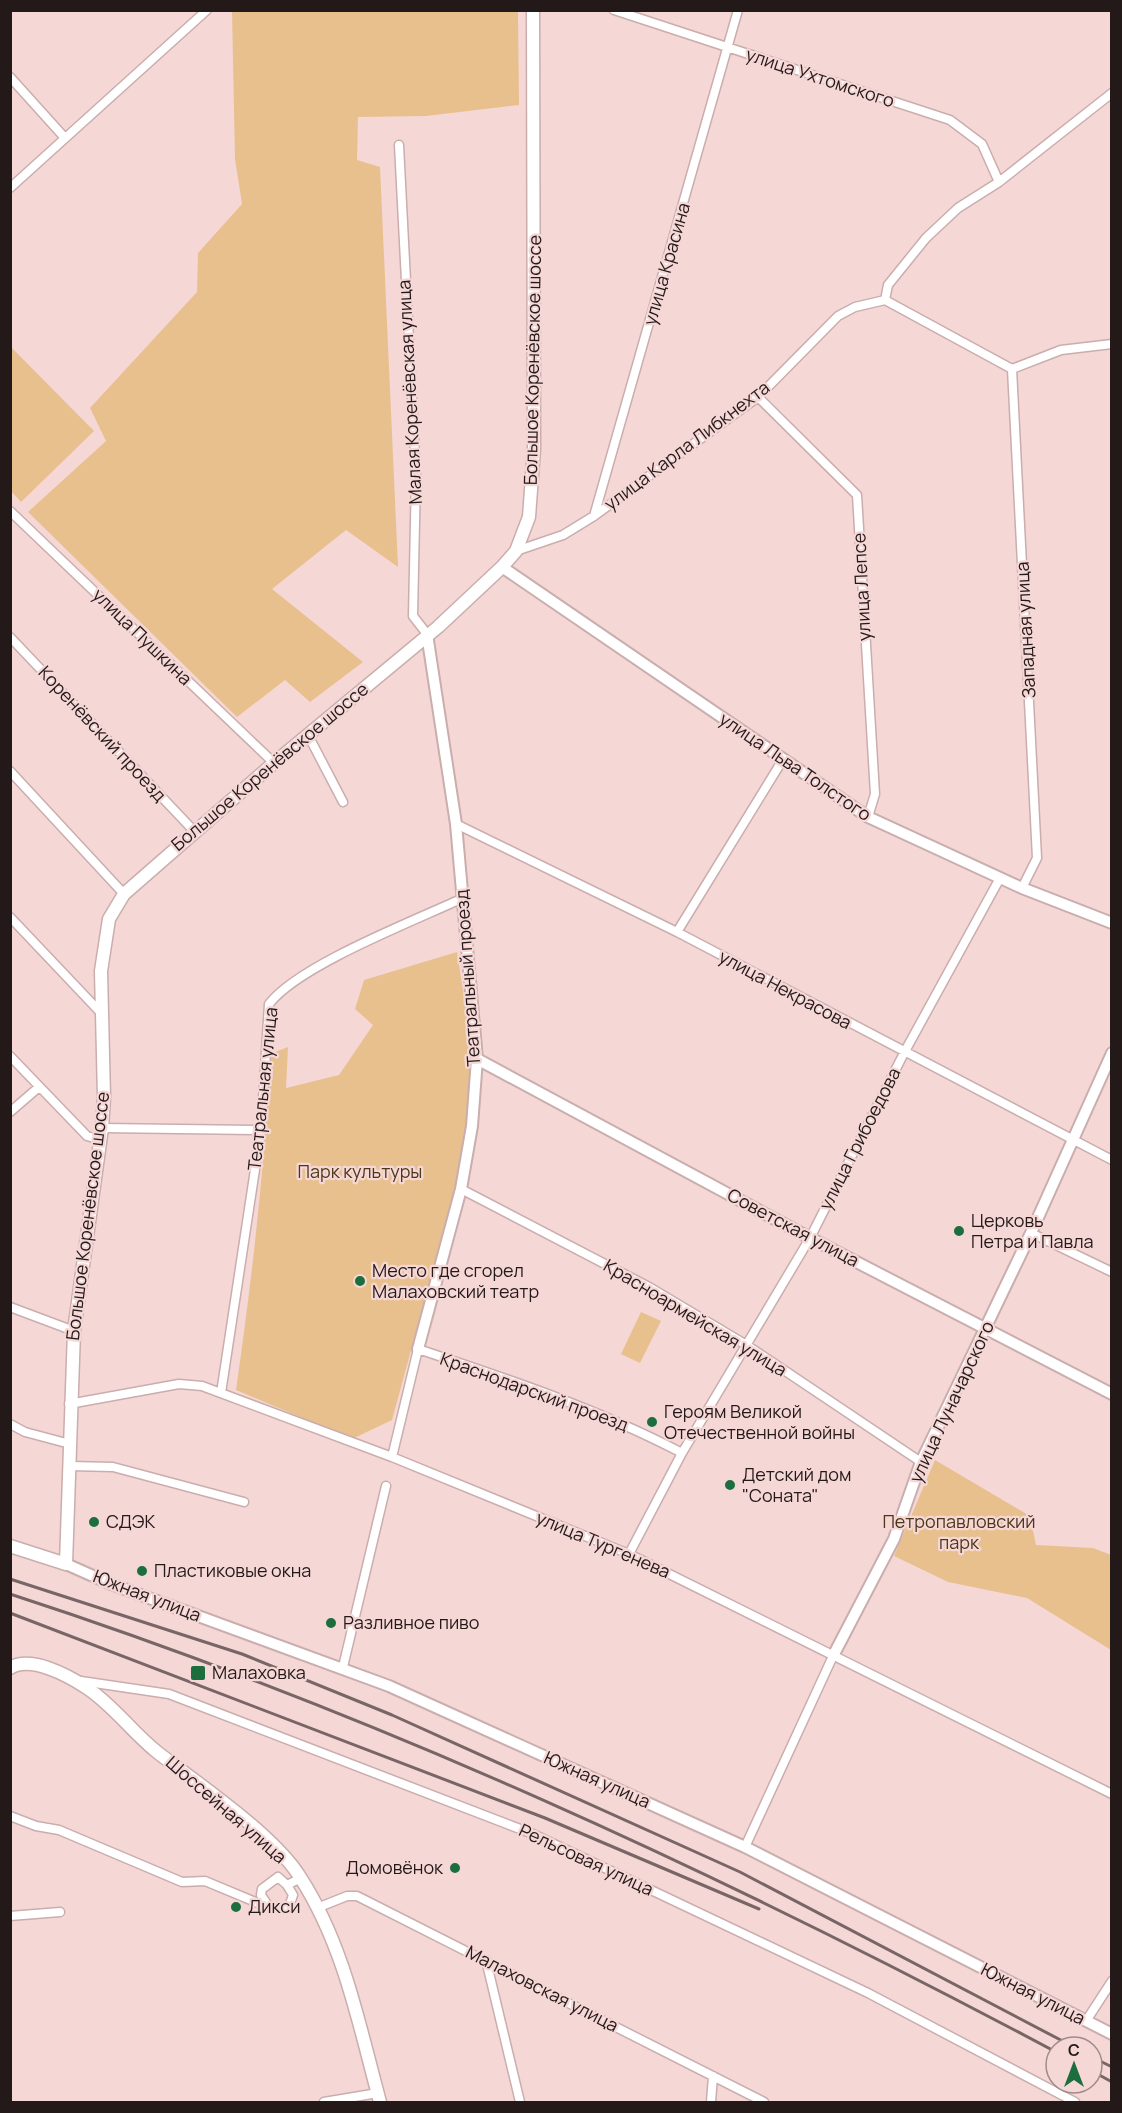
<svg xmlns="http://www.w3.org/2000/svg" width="1122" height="2113" font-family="Manrope,sans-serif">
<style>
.green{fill:#e8c08e}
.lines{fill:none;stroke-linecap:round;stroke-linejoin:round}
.minor-casing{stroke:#caadad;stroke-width:11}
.tertiary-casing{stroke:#caadad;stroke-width:14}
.secondary-casing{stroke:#caadad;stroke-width:15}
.minor{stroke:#fff;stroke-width:8}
.tertiary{stroke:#fff;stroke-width:10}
.secondary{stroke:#fff;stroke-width:12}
.rail{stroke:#786565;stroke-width:3}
.poi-dot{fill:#1c6e3e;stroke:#f5d7d6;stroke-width:2}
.labels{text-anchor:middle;stroke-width:4.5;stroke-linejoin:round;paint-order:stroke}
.street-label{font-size:18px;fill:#241919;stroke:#f5d7d6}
.park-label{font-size:18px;fill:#4d3719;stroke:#f5d7d6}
.poi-label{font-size:18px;fill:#241919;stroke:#f5d7d6;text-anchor:start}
</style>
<rect width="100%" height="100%" fill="#f5d7d6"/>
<path class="green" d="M232,11H518L519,105L426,116L358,117L357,160L380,167L398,567L346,530L272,589L363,662L310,702L285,680L237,717L28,512L106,441L90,408L197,292L198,253L242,204L235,159Z
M10,346L94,431L21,502L11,491Z
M457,952L471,1042V1109L454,1193L392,1420L352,1439L236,1390C252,1278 265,1167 270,1054L288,1047L286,1088L339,1075L373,1025L355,1009L364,980Z
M641,1312L661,1321L640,1363L621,1354Z
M935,1460L1030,1516L1036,1545L1093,1548L1111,1555V1650L1027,1598L948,1582L894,1556Z"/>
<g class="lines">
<g class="minor-casing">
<path id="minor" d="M614,10L950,120L982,144L999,182
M10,77L65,138
M399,145L416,475L413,616L427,634
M10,188L207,10
M885,300L888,285L926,238L958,208L999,182L1112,93
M885,300L1012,369L1061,350L1112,344
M1012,369L1037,858L1022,888
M758,397L857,495L875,794L868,817
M10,511L274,763
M594,516L738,10
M516,551L563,535L594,516L758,397L838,316L855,307L885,300
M10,637L194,831
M308,735L343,802
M10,771L124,894
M456,824L677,932L1112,1160
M10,917L102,1014
M677,932L782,761
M10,1056L87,1136L101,1140
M10,1112L39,1087
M102,1128L261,1130
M461,1189L649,1287L748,1346L921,1462
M1031,1233L1112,1272
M10,1307L74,1331
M221,1393L261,1130L269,1004C299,965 414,921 463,898
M69,1404L179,1384L202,1386L392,1457L629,1554L1112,1794
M10,1424L25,1432L70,1444
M392,1457L418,1349C508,1379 598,1409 682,1453
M69,1466L113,1467L244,1502
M629,1554L682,1453L810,1238L904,1053L1000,878
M343,1667L386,1486
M81,1681L169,1694L533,1834L868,1993L1075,2102
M10,1816L36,1826L59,1830L182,1882L205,1881L265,1906L283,1908L290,1904L293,1895L287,1885L301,1878
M745,1847L833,1656
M269,1907L261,1895L262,1889L278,1877L287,1885
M317,1908L347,1896H357L764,2102
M10,1916L60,1912
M486,1960L520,2102
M1086,2021L1112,1981
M324,2102L378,2093
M711,2102L713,2076"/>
</g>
<g class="tertiary-casing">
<path id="tertiary" d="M502,567L868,817L1022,888L1112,923
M477,1059L810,1238L1112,1394
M418,1349L461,1189L472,1126L477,1059L456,824L427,634
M66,1564L111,1584L389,1686L745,1847L1112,2034
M833,1656L894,1539L921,1462L1031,1233L1112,1053"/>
</g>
<g class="secondary-casing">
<path id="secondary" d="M10,1546L66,1564L74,1331L102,1128L104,1097L101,971L109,919L124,894L274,763L438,627L502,567L516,551L529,517L534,449L533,10
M10,1668C31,1655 69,1676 87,1688C113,1705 132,1732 157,1752C198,1784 273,1834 300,1877C344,1945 359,2025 380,2102"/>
</g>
<use href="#minor" class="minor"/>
<use href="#tertiary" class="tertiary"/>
<use href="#secondary" class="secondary"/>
<path class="rail" d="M10,1579L242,1654L392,1715L740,1872L1074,2047
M10,1594C373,1712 720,1873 1056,2052
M10,1613L545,1818L759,1909
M1092,2057L1112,2067
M1092,2071L1112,2082"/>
</g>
<g class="poi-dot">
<circle cx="959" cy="1231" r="6"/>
<circle cx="360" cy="1281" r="6"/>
<circle cx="652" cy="1422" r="6"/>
<circle cx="730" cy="1485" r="6"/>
<circle cx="94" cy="1522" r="6"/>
<circle cx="142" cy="1571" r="6"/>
<circle cx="331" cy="1623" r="6"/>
<rect x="190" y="1665" width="16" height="16" rx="3"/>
<circle cx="455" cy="1868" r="6"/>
<circle cx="236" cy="1907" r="6"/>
</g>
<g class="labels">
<g class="street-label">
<text transform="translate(820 78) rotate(18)" y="6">улица Ухтомского</text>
<text transform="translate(667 264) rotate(-74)" y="6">улица Красина</text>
<text transform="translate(533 360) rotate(-89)" y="6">Большое Коренёвское шоссе</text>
<text transform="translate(410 392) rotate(-93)" y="6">Малая Коренёвская улица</text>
<text transform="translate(687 446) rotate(-37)" y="6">улица Карла Либкнехта</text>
<text transform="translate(862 587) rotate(-93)" y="6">улица Лепсе</text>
<text transform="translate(1026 630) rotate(-93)" y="6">Западная улица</text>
<text transform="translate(142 637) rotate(44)" y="6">улица Пушкина</text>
<text transform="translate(102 734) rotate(47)" y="6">Коренёвский проезд</text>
<text transform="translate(270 767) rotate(-40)" y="6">Большое Коренёвское шоссе</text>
<text transform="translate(795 767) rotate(34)" y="6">улица Льва Толстого</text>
<text transform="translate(468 978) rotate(-94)" y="6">Театральный проезд</text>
<text transform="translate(785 990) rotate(28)" y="6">улица Некрасова</text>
<text transform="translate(263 1089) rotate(-84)" y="6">Театральная улица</text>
<text transform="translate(860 1139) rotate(-63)" y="6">улица Грибоедова</text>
<text transform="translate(88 1216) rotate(-83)" y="6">Большое Коренёвское шоссе</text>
<text transform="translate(793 1228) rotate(28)" y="6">Советская улица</text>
<text transform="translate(695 1318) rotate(31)" y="6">Красноармейская улица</text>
<text transform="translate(534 1392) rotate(20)" y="6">Краснодарский проезд</text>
<text transform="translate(952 1402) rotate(-65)" y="6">улица Луначарского</text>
<text transform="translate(603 1545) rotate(23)" y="6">улица Тургенева</text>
<text transform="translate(147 1596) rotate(21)" y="6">Южная улица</text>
<text transform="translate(597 1780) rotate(24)" y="6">Южная улица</text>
<text transform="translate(226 1810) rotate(41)" y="6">Шоссейная улица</text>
<text transform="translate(586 1860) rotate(25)" y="6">Рельсовая улица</text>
<text transform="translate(542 1989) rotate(27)" y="6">Малаховская улица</text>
<text transform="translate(1033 1994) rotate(27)" y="6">Южная улица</text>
</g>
<g class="park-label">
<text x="360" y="1178">Парк культуры</text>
<text x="959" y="1528">Петропавловский<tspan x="959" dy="21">парк</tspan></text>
</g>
<g class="poi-label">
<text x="971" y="1227">Церковь<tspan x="971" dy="21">Петра и Павла</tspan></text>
<text x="372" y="1277">Место где сгорел<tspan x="372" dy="21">Малаховский театр</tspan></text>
<text x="664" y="1418">Героям Великой<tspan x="664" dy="21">Отечественной войны</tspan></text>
<text x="742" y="1481">Детский дом<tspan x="742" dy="21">"Соната"</tspan></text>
<text x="106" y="1528">СДЭК</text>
<text x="154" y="1577">Пластиковые окна</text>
<text x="343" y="1629">Разливное пиво</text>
<text x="212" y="1679">Малаховка</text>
<text x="443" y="1874" text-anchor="end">Домовёнок</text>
<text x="248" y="1913">Дикси</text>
</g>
</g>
<rect width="1122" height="2113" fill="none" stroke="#241919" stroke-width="24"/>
<g transform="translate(1074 2065)"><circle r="28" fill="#f5d7d6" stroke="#a18b8a" stroke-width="1.5"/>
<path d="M0-4.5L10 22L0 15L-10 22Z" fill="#1c6e3e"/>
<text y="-9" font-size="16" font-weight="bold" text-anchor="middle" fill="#241919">С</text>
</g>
</svg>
